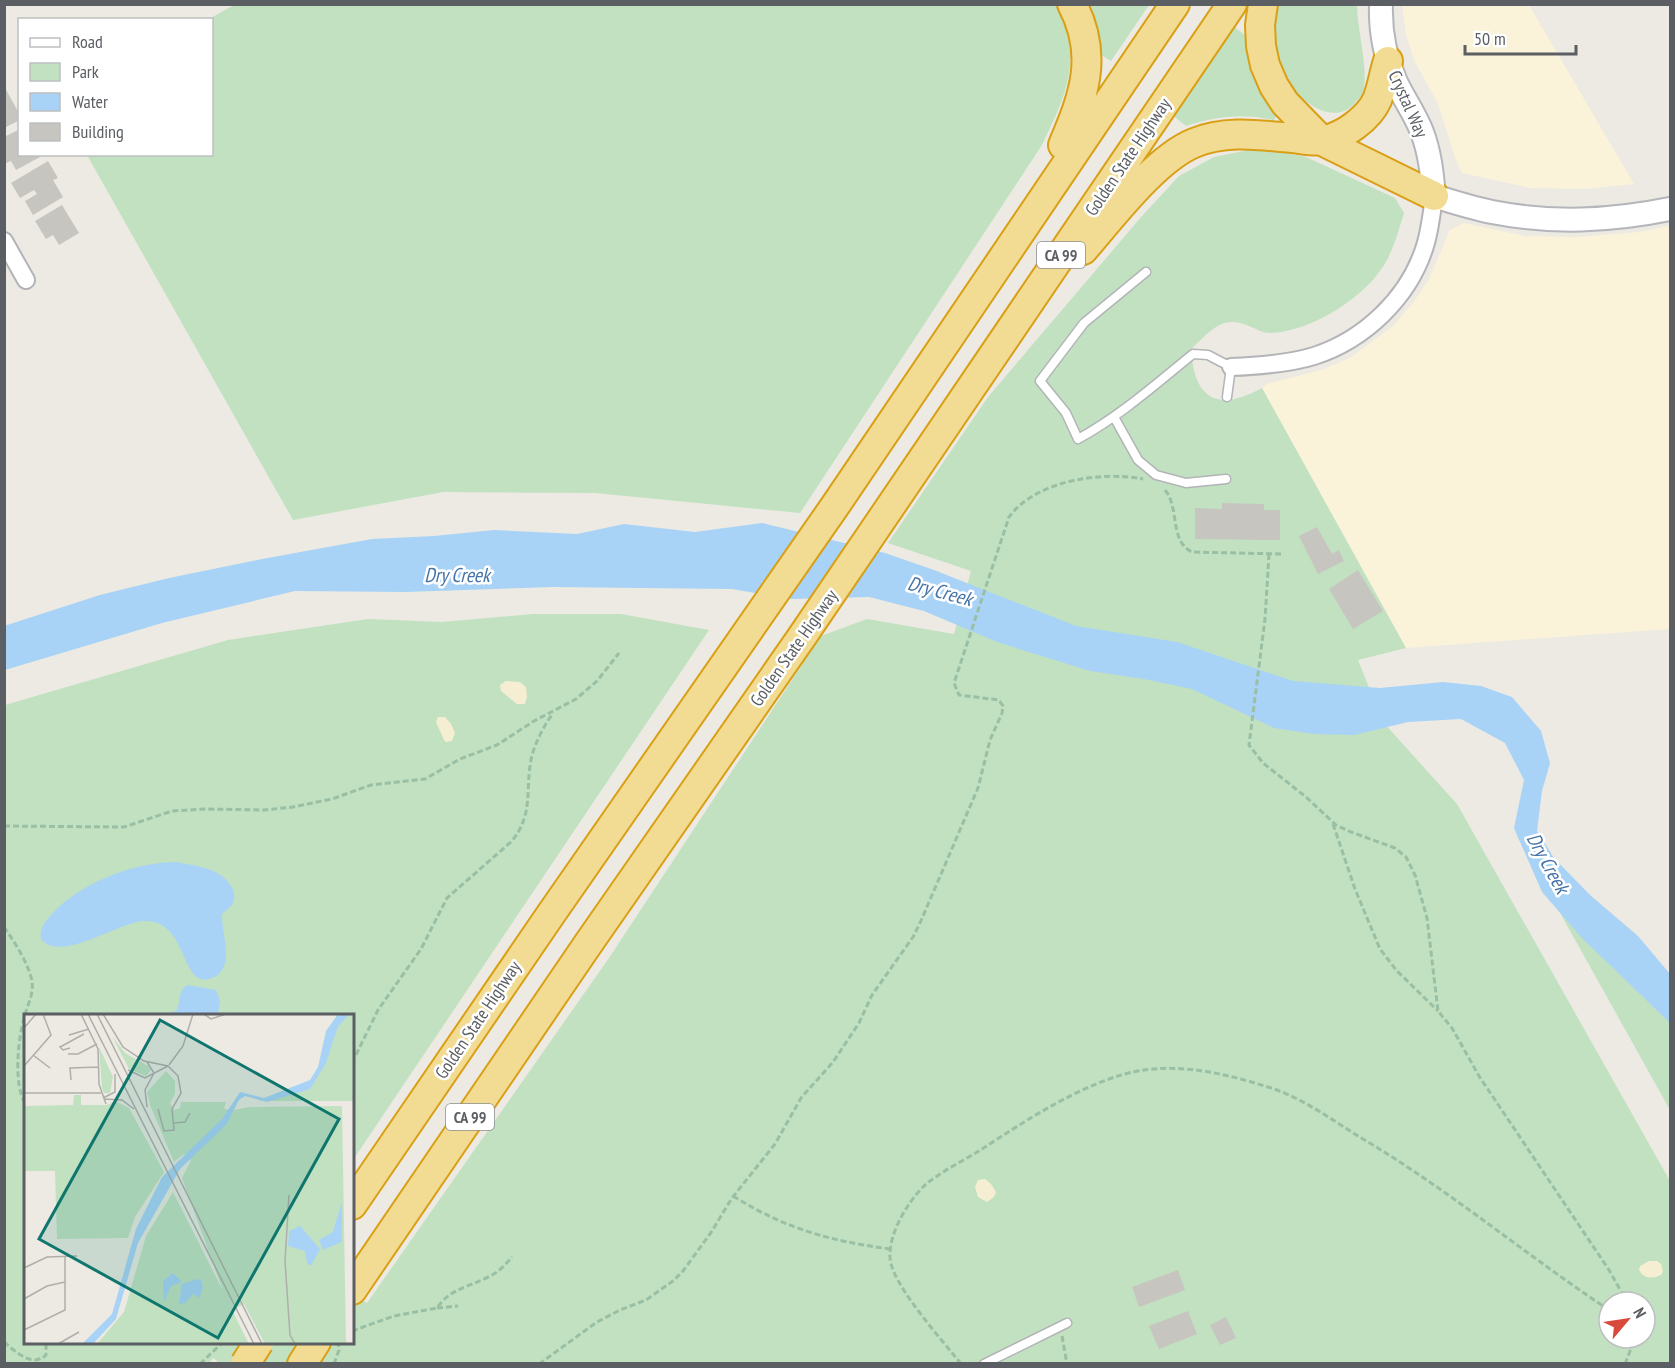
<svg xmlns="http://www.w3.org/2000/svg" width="1675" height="1368" font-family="'PT Sans Narrow',sans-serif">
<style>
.commercial{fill:#faf3d9}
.green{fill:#c1e1c1;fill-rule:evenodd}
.sand{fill:#f6eed3}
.water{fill:#a8d3f7}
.building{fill:#c7c5c0}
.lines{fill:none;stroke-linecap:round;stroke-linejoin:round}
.lane-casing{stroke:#b3b4b8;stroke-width:11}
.street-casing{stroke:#b3b4b8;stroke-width:20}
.secondary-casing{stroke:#b4b6bb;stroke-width:26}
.highway-casing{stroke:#d99f15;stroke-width:32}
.path{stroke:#99bfa4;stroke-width:3;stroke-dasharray:6 3;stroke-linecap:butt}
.lane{stroke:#fff;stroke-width:8}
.street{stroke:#fff;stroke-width:16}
.secondary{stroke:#fff;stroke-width:22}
.highway{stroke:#f2db93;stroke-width:28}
.highway-bridge-casing{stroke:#d99f15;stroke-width:32;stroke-linecap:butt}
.highway-bridge{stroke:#f2db93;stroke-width:28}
.labels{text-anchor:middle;stroke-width:5;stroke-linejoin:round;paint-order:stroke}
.shield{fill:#fff;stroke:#8c8e91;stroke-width:1.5}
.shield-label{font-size:16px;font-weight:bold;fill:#5b5e62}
.street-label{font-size:18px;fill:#5b5e62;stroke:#fff}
.water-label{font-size:20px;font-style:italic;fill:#4774a6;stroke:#fff}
.inset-road{fill:none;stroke:#aeaeab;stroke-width:1.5}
.view{fill:#0f766e;fill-opacity:0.15;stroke:#0f766e;stroke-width:3}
.inset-edge{fill:none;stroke:#5b5e62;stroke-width:3}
</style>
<rect width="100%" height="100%" fill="#eceae2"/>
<path class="commercial" d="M1402,5H1529L1634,184L1585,189L1530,188L1462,173L1457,163L1438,104L1414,60L1406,35Z
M1464,223L1525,236L1577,237L1639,232L1669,226L1670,229V629L1406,648L1262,388L1267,384L1324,369L1350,358L1393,326L1413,303L1429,279L1450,230Z"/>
<path class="green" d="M1058,4C1082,61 1067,93 1042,145L800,513L595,493L443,492L293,520L87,155L212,154V20L209,19L234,5Z
M1084,5H1149L1111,61L1095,51Z
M1277,5H1357C1357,30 1369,69 1363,92C1362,96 1358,99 1355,103C1334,127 1301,102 1287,81C1274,60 1271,28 1277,5Z
M1233,26L1249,38L1278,113L1274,120C1243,113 1216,116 1186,126L1171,114Z
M1259,148L1306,157L1395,198L1404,213C1398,232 1393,252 1382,268C1361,300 1309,332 1270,333C1262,333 1257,329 1249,326C1222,314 1210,332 1191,349C1194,400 1218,412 1262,388L1406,648L1358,660L1383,722L1457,804L1670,1181V1363L221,1364L213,1358L209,1364H5V705L228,640L368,619L442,622L533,614H621L709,630L353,1160L352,1016H26V1342H352L353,1294L367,1303L609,958L821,636L867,619L954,634L971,571L888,543L988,397L1142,216L1179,176L1214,157ZM1609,1302H1645V1338H1609Z
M1516,835L1670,993V1110L1520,841Z"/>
<path class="sand" d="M506,681L520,682L526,687L527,697L525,704H517L501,691L500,685Z
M438,717H445L451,724L455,733L452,741L446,742L444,740L436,722Z
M985,1179L991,1184L996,1192L994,1197L987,1202L978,1197L975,1187L978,1180Z
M1649,1261H1657L1661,1264L1663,1271L1661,1275C1652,1279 1644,1279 1639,1270L1640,1266Z"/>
<path class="water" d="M762,523L885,553L934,570L1076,626L1177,642L1293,681L1380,688L1443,682L1481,686L1512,697L1541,731L1550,763L1542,791L1537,831L1554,858L1590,895L1638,936L1670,974V1023L1582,938L1542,892L1514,828L1524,780L1505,743L1461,719L1408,722L1354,735L1314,734L1274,728L1192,689L1144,679L1090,671L997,642L924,611L869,597L791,599L732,589L552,587L405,592L295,591L162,623L5,670L4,626L100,595L169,578L262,559L372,539L434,536L494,530L577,534L624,524L695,532Z
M176,862C196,866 224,868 233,890C235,895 235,900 232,904C230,908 225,911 222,914C221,932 235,964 216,976C179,997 191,920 145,921C119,921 61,964 41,939C39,929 45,921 52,914C80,883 134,862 176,862Z
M188,985L216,990L220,1001L218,1015H165L177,1010C181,1001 178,989 188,985Z"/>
<path class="building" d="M4,86L20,115V120L4,128Z
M20,129V154H39L40,157L16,170L11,161L4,164V137Z
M48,161L58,178L53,180L63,197L33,215L25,201L37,194L34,190L20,198L11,183Z
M62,205L79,233L59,245L53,235L46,239L35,221Z
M1222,503L1264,504V510H1280V540L1195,539V508L1222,509Z
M1317,527L1332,554L1339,550L1344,561L1318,574L1299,536Z
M1358,570L1383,611L1353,629L1329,589Z
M1178,1270L1185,1290L1139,1307L1132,1287Z
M1188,1311L1197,1334L1159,1349L1149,1326Z
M1226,1317L1236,1338L1220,1345L1210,1325Z"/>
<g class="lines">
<g class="lane-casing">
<path id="lane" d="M1146,272L1084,323L1040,381L1066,413L1078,439C1120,416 1156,384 1193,354L1208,355L1231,367L1227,397
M1114,417L1138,460L1156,475L1186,483L1226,479
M984,1364L1067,1323"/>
</g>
<g class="street-casing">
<path id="street" d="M4,241L26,280
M1231,367C1258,366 1288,364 1314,356C1364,340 1409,298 1425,246C1430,230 1432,213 1434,196"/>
</g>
<g class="secondary-casing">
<path id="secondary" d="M1381,4C1380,31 1385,57 1396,82C1404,99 1415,114 1422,132C1430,153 1432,174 1434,196C1453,202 1472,208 1492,212C1553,224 1610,221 1670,209"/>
</g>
<g class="highway-casing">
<path id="highway" d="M1263,4L1260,25L1261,46L1265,65L1274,86L1285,103L1322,141L1434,196
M1063,145C1084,96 1099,55 1072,4
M1083,250C1111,218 1155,159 1194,143C1226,130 1258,135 1292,138C1302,139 1314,142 1324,140C1343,137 1369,118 1377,100C1382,88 1384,73 1388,61
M352,1205L551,914L837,503L1175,4
M352,1290L588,944L801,638L1232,4
M302,1364L316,1342"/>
</g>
<path class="path" d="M1165,490C1180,508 1169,541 1192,552L1281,554
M1269,554L1265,619L1249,745L1263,763L1306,797L1336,825L1351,832L1395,848L1406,857L1415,875L1427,918L1438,1011L1452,1028L1479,1076L1609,1270L1627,1302
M1333,824L1355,889L1380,949L1397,971L1438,1011
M4,826L124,827L172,811L205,809L264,810L293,807L332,799L371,785L425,779L460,759L497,745L534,721L576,699L597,681L619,653
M4,927C14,941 30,966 32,982C34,994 27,1006 24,1018C18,1040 13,1085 26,1105
M352,1063L378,1010L421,949L447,898L512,841C534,813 525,791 531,760C534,744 544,726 553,713
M733,1196C786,1229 830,1241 890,1249
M26,1241V1246
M437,1308L458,1306
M352,1331L394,1316L437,1308C450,1288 470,1287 490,1276C499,1272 506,1264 512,1257
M1062,1336L1067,1364
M4,1342C16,1352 32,1368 46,1355V1342
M200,1364L223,1342
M334,1364L339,1350L338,1342
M539,1364L597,1322L620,1310L646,1300L673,1281L683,1271L710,1234L732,1198L775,1144L801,1098L833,1062L859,1023L872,995L913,937L920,923L978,788L990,740L1002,713L1003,706L999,700L959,695L954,683L1009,517C1036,480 1102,471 1143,479
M961,1364C944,1342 890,1283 890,1257C889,1233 907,1203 924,1186C940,1172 961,1162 979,1151C1025,1121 1089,1078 1144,1070C1186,1064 1231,1075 1271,1088C1305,1099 1333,1121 1363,1139C1449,1190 1526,1255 1609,1310
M1625,1364L1630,1351L1633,1338"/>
<use href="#lane" class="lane"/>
<use href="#street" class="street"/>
<use href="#secondary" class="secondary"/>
<use href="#highway" class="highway"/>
<g class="highway-bridge-casing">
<path id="highway-bridge" d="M245,1364L259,1342"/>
</g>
<use href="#highway-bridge" class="highway-bridge"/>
</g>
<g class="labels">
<g class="shield">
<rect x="1037" y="242" width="48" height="26" rx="4.5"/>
<rect x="446" y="1104" width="48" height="26" rx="4.5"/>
</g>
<g class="shield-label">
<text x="1061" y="261">CA 99</text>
<text x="470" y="1123">CA 99</text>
</g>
<g class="street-label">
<text transform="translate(1408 104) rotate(66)" y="6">Crystal Way</text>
<text transform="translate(1128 157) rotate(-56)" y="6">Golden State Highway</text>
<text transform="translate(794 648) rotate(-55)" y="6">Golden State Highway</text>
<text transform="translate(478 1020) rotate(-56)" y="6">Golden State Highway</text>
</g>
<g class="water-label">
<text x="457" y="582">Dry Creek</text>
<text transform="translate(940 591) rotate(15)" y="7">Dry Creek</text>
<text transform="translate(1548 863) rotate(61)" y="7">Dry Creek</text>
</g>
</g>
<g transform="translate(24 1014)">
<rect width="330" height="330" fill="#eceae2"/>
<path d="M323,0H330V87H234L280,75L297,54L312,8ZM88,22L101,39L124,52L127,56L122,62L105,55ZM75,33L89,63L86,79H80L78,74ZM142,57L151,67V80L146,89L150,96L156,94L157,88H202L200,95L210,96L226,93L318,92L322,330H241L220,290L208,296L225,330H73L100,298L122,222L149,178L199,277L158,164L167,146L160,140L150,148L126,91L123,78ZM50,81H57V91H83L91,87L105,94L140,158L111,203L104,224L33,225L31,157H0V92L49,91Z" fill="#c1e1c1"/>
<path d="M314,0H326L314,12L302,49L286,75L243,88L221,82L215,86L202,111L156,155L114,229L92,305L69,330H58L88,300L112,215L138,163L198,105L216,78L240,84L286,66L294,53L302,17ZM318,187V228L299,236L295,226L309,218ZM276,212L296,235L287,252L283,249L281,237L264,232L265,217ZM149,259L158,268L147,272L140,288L139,267ZM173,265L177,266L179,274L175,284L169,280L161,289L155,290L158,270Z" fill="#a8d3f7"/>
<path class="inset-road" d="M57,0L74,35L75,70L82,90M64,0L230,330M73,0L238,330M79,0L99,33L120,47L144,52L154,62L157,79L148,95L150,116L140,117L134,95M180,0L187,5L202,0M0,14L12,0M45,21L65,15M46,34L39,36L36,33L60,20M44,40H54L73,30M9,41L26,54M145,51L159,32L169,0M0,52L27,21L19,0M104,56L121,64L144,52M47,66L46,54L75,53M0,79H77M79,84L91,78V60M81,85L98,86L110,95M123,93L121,76L130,59L123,48M150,109L161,108L166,99M265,181L261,247L266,321L271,330M0,254L23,243L53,242M0,285L23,272L41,268M0,316L41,296V242M34,330L55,318"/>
<path class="view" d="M136,6L315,105L194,324L15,225Z"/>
<rect width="330" height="330" class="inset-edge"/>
</g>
<rect width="1675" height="1368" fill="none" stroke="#5b5e62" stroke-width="12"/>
<rect x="18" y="18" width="195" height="138" fill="#ffffff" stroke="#bdbfc0" stroke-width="1.5"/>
<rect x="30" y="38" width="30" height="9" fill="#ffffff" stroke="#bdbfc0" stroke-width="1.5"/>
<text x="72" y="48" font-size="18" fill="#5b5e62">Road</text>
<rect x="30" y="63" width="30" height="18" fill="#c1e1c1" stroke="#bdbfc0" stroke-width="1.5"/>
<text x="72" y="78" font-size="18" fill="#5b5e62">Park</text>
<rect x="30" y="93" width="30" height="18" fill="#a8d3f7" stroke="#bdbfc0" stroke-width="1.5"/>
<text x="72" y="108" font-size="18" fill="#5b5e62">Water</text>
<rect x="30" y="123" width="30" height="18" fill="#c7c5c0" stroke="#bdbfc0" stroke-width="1.5"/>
<text x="72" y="138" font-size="18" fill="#5b5e62">Building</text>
<g transform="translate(1627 1320) rotate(61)"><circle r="28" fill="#ffffff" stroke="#bdbfc0" stroke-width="1.5"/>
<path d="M0-4.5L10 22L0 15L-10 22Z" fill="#d84a3c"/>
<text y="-9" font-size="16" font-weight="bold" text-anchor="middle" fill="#5b5e62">N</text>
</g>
<path d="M1465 45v9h111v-9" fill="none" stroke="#5b5e62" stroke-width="3"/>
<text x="1474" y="45" font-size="18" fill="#5b5e62" stroke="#ffffff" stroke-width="4.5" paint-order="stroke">50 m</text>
</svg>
